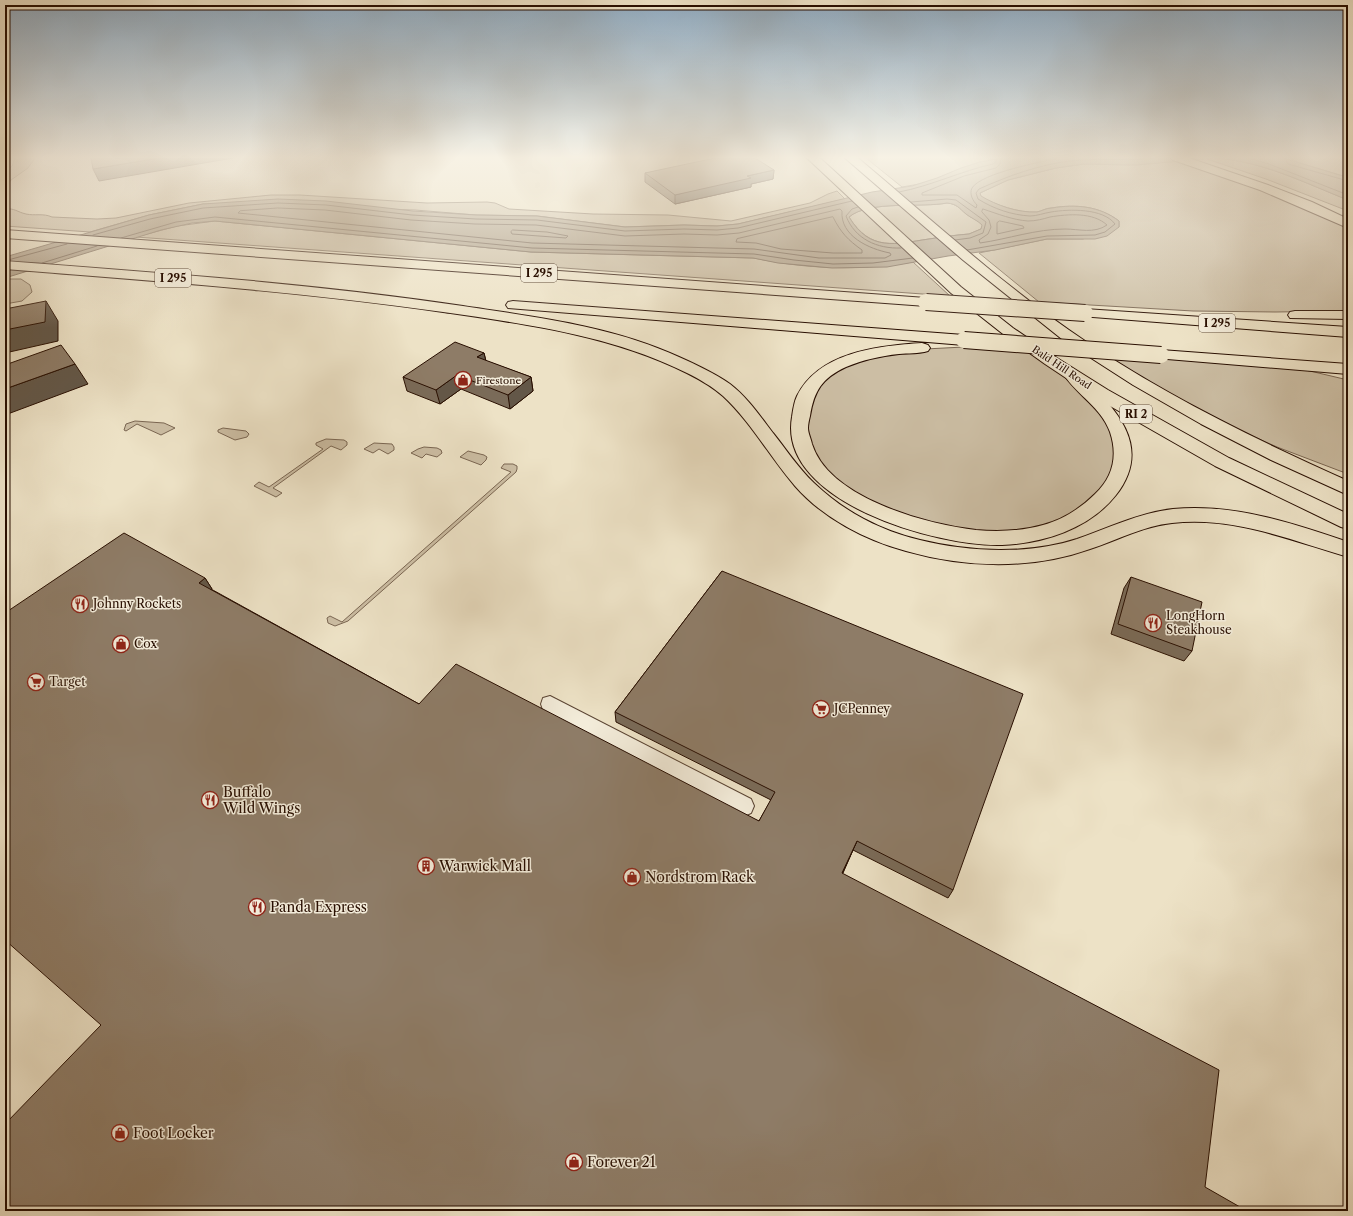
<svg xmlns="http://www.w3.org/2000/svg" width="1353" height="1216" font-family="'Libre Caslon Text',serif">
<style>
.green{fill:#ccbea4;stroke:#7a6652}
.water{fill:#aa9a83;stroke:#76624f;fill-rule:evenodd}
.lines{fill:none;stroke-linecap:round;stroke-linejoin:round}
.shore{stroke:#695442;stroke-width:1}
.pedestrian-casing{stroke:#594332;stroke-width:2}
.primary-casing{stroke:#280e00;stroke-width:2}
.motorway-casing{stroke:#280e00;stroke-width:2}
.pedestrian{fill:#f3ecda;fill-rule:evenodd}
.primary{fill:#ede2c6;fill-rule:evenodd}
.motorway{fill:#ede2c6;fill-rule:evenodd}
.motorway-bridge-casing{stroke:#280e00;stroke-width:18;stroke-linecap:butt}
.motorway-bridge{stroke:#ede2c6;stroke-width:16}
.wall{fill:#7a6b59;stroke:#280e00}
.shaded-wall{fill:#635748;stroke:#280e00}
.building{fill:#8e7c67;stroke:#280e00}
.labels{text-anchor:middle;stroke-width:3;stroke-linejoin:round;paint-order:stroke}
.far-street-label{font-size:10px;fill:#280e00;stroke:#f3ecda}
.far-poi-label{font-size:10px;fill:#280e00;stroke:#f3ecda;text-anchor:start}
.shield{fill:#f3ecda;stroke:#655141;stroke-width:1}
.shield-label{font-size:11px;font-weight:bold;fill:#280e00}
.poi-label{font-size:12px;fill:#280e00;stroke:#f3ecda;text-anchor:start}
.near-poi-label{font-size:14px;fill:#280e00;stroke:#f3ecda;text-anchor:start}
</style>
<rect width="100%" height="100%" fill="#ede2c6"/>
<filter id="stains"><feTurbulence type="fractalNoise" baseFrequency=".005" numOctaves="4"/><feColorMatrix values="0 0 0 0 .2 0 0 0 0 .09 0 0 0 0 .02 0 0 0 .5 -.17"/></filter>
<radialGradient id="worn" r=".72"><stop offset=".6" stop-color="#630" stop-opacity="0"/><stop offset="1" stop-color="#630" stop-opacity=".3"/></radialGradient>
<path class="green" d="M15,158H35L28,168L11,180L5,188V172L12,166Z
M866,158H1003L980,162L925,183L902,187Z
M1215,158C1262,161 1305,183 1348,200V211L1266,179L1207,159Z
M1283,158H1348V177L1343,176Z
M1180,161L1260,189L1348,227V311L1275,312L1193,311L1039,302L979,253L1047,239H1083L1119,227V221C1100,206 1075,204 1051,208C1046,208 1042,211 1037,212C1018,213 996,205 981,197L980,193L1008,180L1056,168L1084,164L1127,165Z
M837,191L845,199L738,224L717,226L684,225L625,227L537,216L476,215L415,210L203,204L149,215L90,232L5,226V209C15,208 17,212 26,214C35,216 43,213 52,217L97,219L116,218L189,203L271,195H300L427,203L487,202L495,203L509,209L593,214L668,215L731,221L810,203L828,194Z
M947,203C957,204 959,208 966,214C971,218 978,220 983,225L981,229L969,234C956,235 942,237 929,239C895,244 871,252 849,217C869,200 921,208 947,203Z
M215,221L531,252L754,258C806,269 859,271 913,262L950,296L136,237L177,226Z
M5,279H21L30,285L32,292L22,301L5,304Z
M964,347L1027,351L1071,373L1117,433L1115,485L1050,532L981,539L860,503L805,449L814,384L846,362L886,351Z
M1133,355L1293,367L1348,380V474L1277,447L1212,418L1102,358Z
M135,421L164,423L175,428L161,435L137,424L126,431L124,430L126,424Z
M223,428L246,431L249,434L247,437L235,440L218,432V430Z
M326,439L344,440L347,442V445L341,450L331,446L273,488L282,493L276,497L254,486L259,482L269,487L323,449L316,445V443Z
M374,443L392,444L394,447V450L388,454L379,449L373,453L364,449Z
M424,447L437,448L441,450L442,453L437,457L426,454L422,458L411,453L418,449Z
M468,451L484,455L487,457L486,460L481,465L460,457Z
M504,464H513L517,466V469L516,472L348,621L335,626L328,623L327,618L330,616L342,622L511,472L501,468Z"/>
<path class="water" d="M1003,158H1213L1137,165L1084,164L1056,168L1008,180L980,193L981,196C996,205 1018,213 1037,212C1042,211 1046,208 1052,208C1076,204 1099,206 1119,221V227L1107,236L1095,239H1047L995,250L948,256L887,267L832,268L778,263L753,258L531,252L215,221L192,223L161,230L5,278V257L149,215L203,204L278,199L326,201L413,211L476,215L537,216L625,227L684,225L717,226L738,224L872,192L912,186L937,178L961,168L980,162ZM947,203C957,204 959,208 966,214C971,218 977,220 982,225L981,229L969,234C956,235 942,237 929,239C895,244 870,252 849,217C869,200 922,208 947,203Z
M1215,158H1283L1343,176L1348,177V200C1305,183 1262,161 1215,158Z"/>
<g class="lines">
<path class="shore" d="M1001,158L1000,164L996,168L964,176L922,193V195H957L976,208L977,205C973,201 969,194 972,188C981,173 1044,161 1061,158
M1248,158L1269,164L1348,195
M1285,158L1288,164L1348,181
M899,192C931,186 961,171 993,164L996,162V158
M911,202L947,199L956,200L986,222L983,233L970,238L955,240
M858,207L852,209L846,216C855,239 877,249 901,248
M278,208L325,210L411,220L475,224L536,225L625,236L684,234L717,235L739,233L840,209L842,211C840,236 869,249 890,253L891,255L885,258H819L754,249L532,243L238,213L240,211Z
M983,209C998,214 1013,220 1028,221C1036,221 1043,219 1050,217C1068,214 1093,212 1107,225C1094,234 1079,229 1065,229C1036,229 1008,239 980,243L979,240L988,234L991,227L989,220L982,212Z
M833,217C841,233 848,240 862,250V253H833L781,249L756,243L736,242L737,239Z
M1000,221L1023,226L1024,228L997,234V223Z
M513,230L547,232L568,236L566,238L512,234L511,232Z
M93,235L150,219L203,208L278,203L326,205L412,215L476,219L537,220L625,231L684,229L717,230L738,228L852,201
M121,238L176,222L215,217L532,248L754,254L794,260L833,264L873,263L913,258
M967,250L1047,236L1095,235L1105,232L1115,224C1103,208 1069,209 1051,212C1044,213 1037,216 1030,216C1012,215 994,209 978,199L976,193L979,189C1008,176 1038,165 1070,161C1099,158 1128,161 1157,158
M8,260L67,244
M42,263L97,246"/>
<g class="pedestrian-casing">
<path id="pedestrian" d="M550,696L751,799L754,806L751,813L744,816L737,813L543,710L541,704L543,698Z"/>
</g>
<g class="primary-casing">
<path id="primary" d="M807,158H820L961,287L1013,328L1057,358L1108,390L1229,458L1348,514V529L1341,527L1215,466L1096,398L1045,364L1003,334L951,293Z
M845,158H858C927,216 995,278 1069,330C1156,391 1252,438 1348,481V495L1271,460L1201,424L1133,385L1063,340L963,260Z"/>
</g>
<g class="motorway-casing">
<path id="motorway" d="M1171,158H1189L1268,185L1312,202L1348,219V228L1260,190L1173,160Z
M5,230L926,298L931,299L933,302L931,305L926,306L5,238Z
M5,261C158,273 311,283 463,306C535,317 612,326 679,357C697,365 714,373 730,384C747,397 760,416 773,433C786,449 798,468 814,483C843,511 881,531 920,540C969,552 1028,555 1077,539C1108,528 1139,513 1173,509C1232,503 1293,523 1348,542V557C1290,540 1234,516 1172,523C1143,526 1118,540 1090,549C1031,570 966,568 906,551C865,540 823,518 795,486C770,457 751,422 723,396C713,387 699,379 687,373C611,335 526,324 443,312C298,291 151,281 5,269Z
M513,301L964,335L969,337L972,340L969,343L964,345L508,308L506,305L508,302Z
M1085,309L1348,327V337L1080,316L1078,313L1080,310Z
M1295,311H1348V319L1290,318L1288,315L1290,312Z
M922,343L928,345L930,348L928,351C918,354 908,353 899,354C880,356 863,360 846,367C822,378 814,391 810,416C809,420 808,424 808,428C808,433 811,439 812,444C829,498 925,524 976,530C998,532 1022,531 1043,525C1062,520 1081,508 1095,494C1113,477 1118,456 1110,432C1101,407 1078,396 1064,375L1066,372L1072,370L1078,372C1113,406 1155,445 1116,495C1089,529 1044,543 1002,545C938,547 777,502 792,417C793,410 794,402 797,396C819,352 877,346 922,343Z
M1161,350L1348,364V374L1155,358L1153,355L1155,352Z"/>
</g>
<use href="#pedestrian" class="pedestrian"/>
<use href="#primary" class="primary"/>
<use href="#motorway" class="motorway"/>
<g class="motorway-bridge-casing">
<path id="motorway-bridge" d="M926,302L1085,313
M964,340L1161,355"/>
</g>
<use href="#motorway-bridge" class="motorway-bridge"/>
</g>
<path class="wall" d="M774,170L773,179L751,184V187L675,204L645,182V173Z
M484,353L486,361L531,377L533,391L510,409L461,389L440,404L407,391L403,377Z
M722,571L953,890L948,898L853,850L843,873L101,1025L205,578L212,589H211L419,704L759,821L771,800L616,722L615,712Z
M1131,577L1192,651L1184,661L1111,634L1124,588Z"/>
<path class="shaded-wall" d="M159,158H233L99,181L93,169Z
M774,170L773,179L751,184V187L675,204V195L747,176Z
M46,301L58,321V341L5,353V330Z
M484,353L487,366L477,357Z
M75,364L88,384L5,415V389Z
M457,375L461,389L440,404L436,390Z
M531,377L533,391L510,409L508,395Z
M205,578L212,589L206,593L199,583Z
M857,841L853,850L839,881L842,873Z"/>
<path class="building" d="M91,158H159L93,169Z
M715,158H755L774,170L747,176L751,178L675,195L645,173Z
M46,301L45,322L5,330V309Z
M455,342L484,353L477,357L531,377L508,395L457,375L436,390L403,377Z
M61,345L75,364L5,389V365Z
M124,533L205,578L199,583L419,704L456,664L759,821L775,792L615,712L722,571L1023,694L953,890L857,841L842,873L1219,1070L1205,1187L1247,1211H5V1124L101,1025L5,940V613Z
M1131,577L1202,602L1192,651L1118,624Z"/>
<linearGradient id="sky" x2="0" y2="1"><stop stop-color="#8faac0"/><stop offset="0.48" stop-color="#f7f2e5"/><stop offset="1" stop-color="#f7f2e5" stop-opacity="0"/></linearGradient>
<rect width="1353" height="328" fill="url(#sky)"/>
<defs>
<g id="shop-ring" transform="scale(0.9)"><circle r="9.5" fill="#f3ecda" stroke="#8f2418" stroke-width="1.5"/><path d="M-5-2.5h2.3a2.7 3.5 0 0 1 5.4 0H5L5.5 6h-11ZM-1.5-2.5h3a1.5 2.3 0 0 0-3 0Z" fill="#8f2418"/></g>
<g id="restaurant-ring" transform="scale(0.9)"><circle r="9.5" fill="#f3ecda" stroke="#8f2418" stroke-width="1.5"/><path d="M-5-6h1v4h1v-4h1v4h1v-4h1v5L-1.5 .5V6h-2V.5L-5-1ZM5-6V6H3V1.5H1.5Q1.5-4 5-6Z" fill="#8f2418"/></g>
<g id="supermarket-ring" transform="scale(0.9)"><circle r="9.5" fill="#f3ecda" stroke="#8f2418" stroke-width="1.5"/><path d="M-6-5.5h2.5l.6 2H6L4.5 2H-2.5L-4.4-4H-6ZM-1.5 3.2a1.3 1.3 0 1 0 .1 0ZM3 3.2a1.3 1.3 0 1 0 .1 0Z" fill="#8f2418"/></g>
<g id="building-ring" transform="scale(0.9)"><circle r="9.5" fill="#f3ecda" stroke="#8f2418" stroke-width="1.5"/><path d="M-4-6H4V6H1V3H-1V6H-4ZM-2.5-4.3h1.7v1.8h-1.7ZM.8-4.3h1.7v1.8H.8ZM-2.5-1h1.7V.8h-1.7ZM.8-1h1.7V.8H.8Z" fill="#8f2418"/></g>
</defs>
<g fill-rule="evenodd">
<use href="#shop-ring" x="463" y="380"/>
<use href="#restaurant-ring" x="80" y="604"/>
<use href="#restaurant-ring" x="1153" y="623"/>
<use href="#shop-ring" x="121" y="644"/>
<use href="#supermarket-ring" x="36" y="682"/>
<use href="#supermarket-ring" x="821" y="709"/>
<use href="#restaurant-ring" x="210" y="800"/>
<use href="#building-ring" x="426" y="866"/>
<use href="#shop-ring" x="632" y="877"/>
<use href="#restaurant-ring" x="257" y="907"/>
<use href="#shop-ring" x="120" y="1133"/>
<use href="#shop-ring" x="574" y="1162"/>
</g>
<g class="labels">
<g class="far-street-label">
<text transform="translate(1062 367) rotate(34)" y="4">Bald Hill Road</text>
</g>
<g class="far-poi-label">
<text x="476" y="384">Firestone</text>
</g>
<g class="shield">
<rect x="521" y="264" width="36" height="18" rx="3"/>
<rect x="155" y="269" width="36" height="18" rx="3"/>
<rect x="1199" y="314" width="36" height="18" rx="3"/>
<rect x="1120" y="405" width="32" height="18" rx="3"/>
</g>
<g class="shield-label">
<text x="539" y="277">I 295</text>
<text x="173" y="282">I 295</text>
<text x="1217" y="327">I 295</text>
<text x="1136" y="418">RI 2</text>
</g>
<g class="poi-label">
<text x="93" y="608">Johnny Rockets</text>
<text x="1166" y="620">LongHorn<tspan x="1166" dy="14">Steakhouse</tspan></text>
<text x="134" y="648">Cox</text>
<text x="49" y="686">Target</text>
<text x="834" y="713">JCPenney</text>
</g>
<g class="near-poi-label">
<text x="223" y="797">Buffalo<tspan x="223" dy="16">Wild Wings</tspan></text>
<text x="439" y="871">Warwick Mall</text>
<text x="645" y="882">Nordstrom Rack</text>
<text x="270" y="912">Panda Express</text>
<text x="133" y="1138">Foot Locker</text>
<text x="587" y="1167">Forever 21</text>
</g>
</g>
<rect width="1353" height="1216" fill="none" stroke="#ede2c6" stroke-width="20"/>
<rect x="6" y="6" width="1341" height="1204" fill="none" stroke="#280e00" stroke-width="2"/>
<rect x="10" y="10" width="1333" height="1196" fill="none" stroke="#280e00"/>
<rect width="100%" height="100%" filter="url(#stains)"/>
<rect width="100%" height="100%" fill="url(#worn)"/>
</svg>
